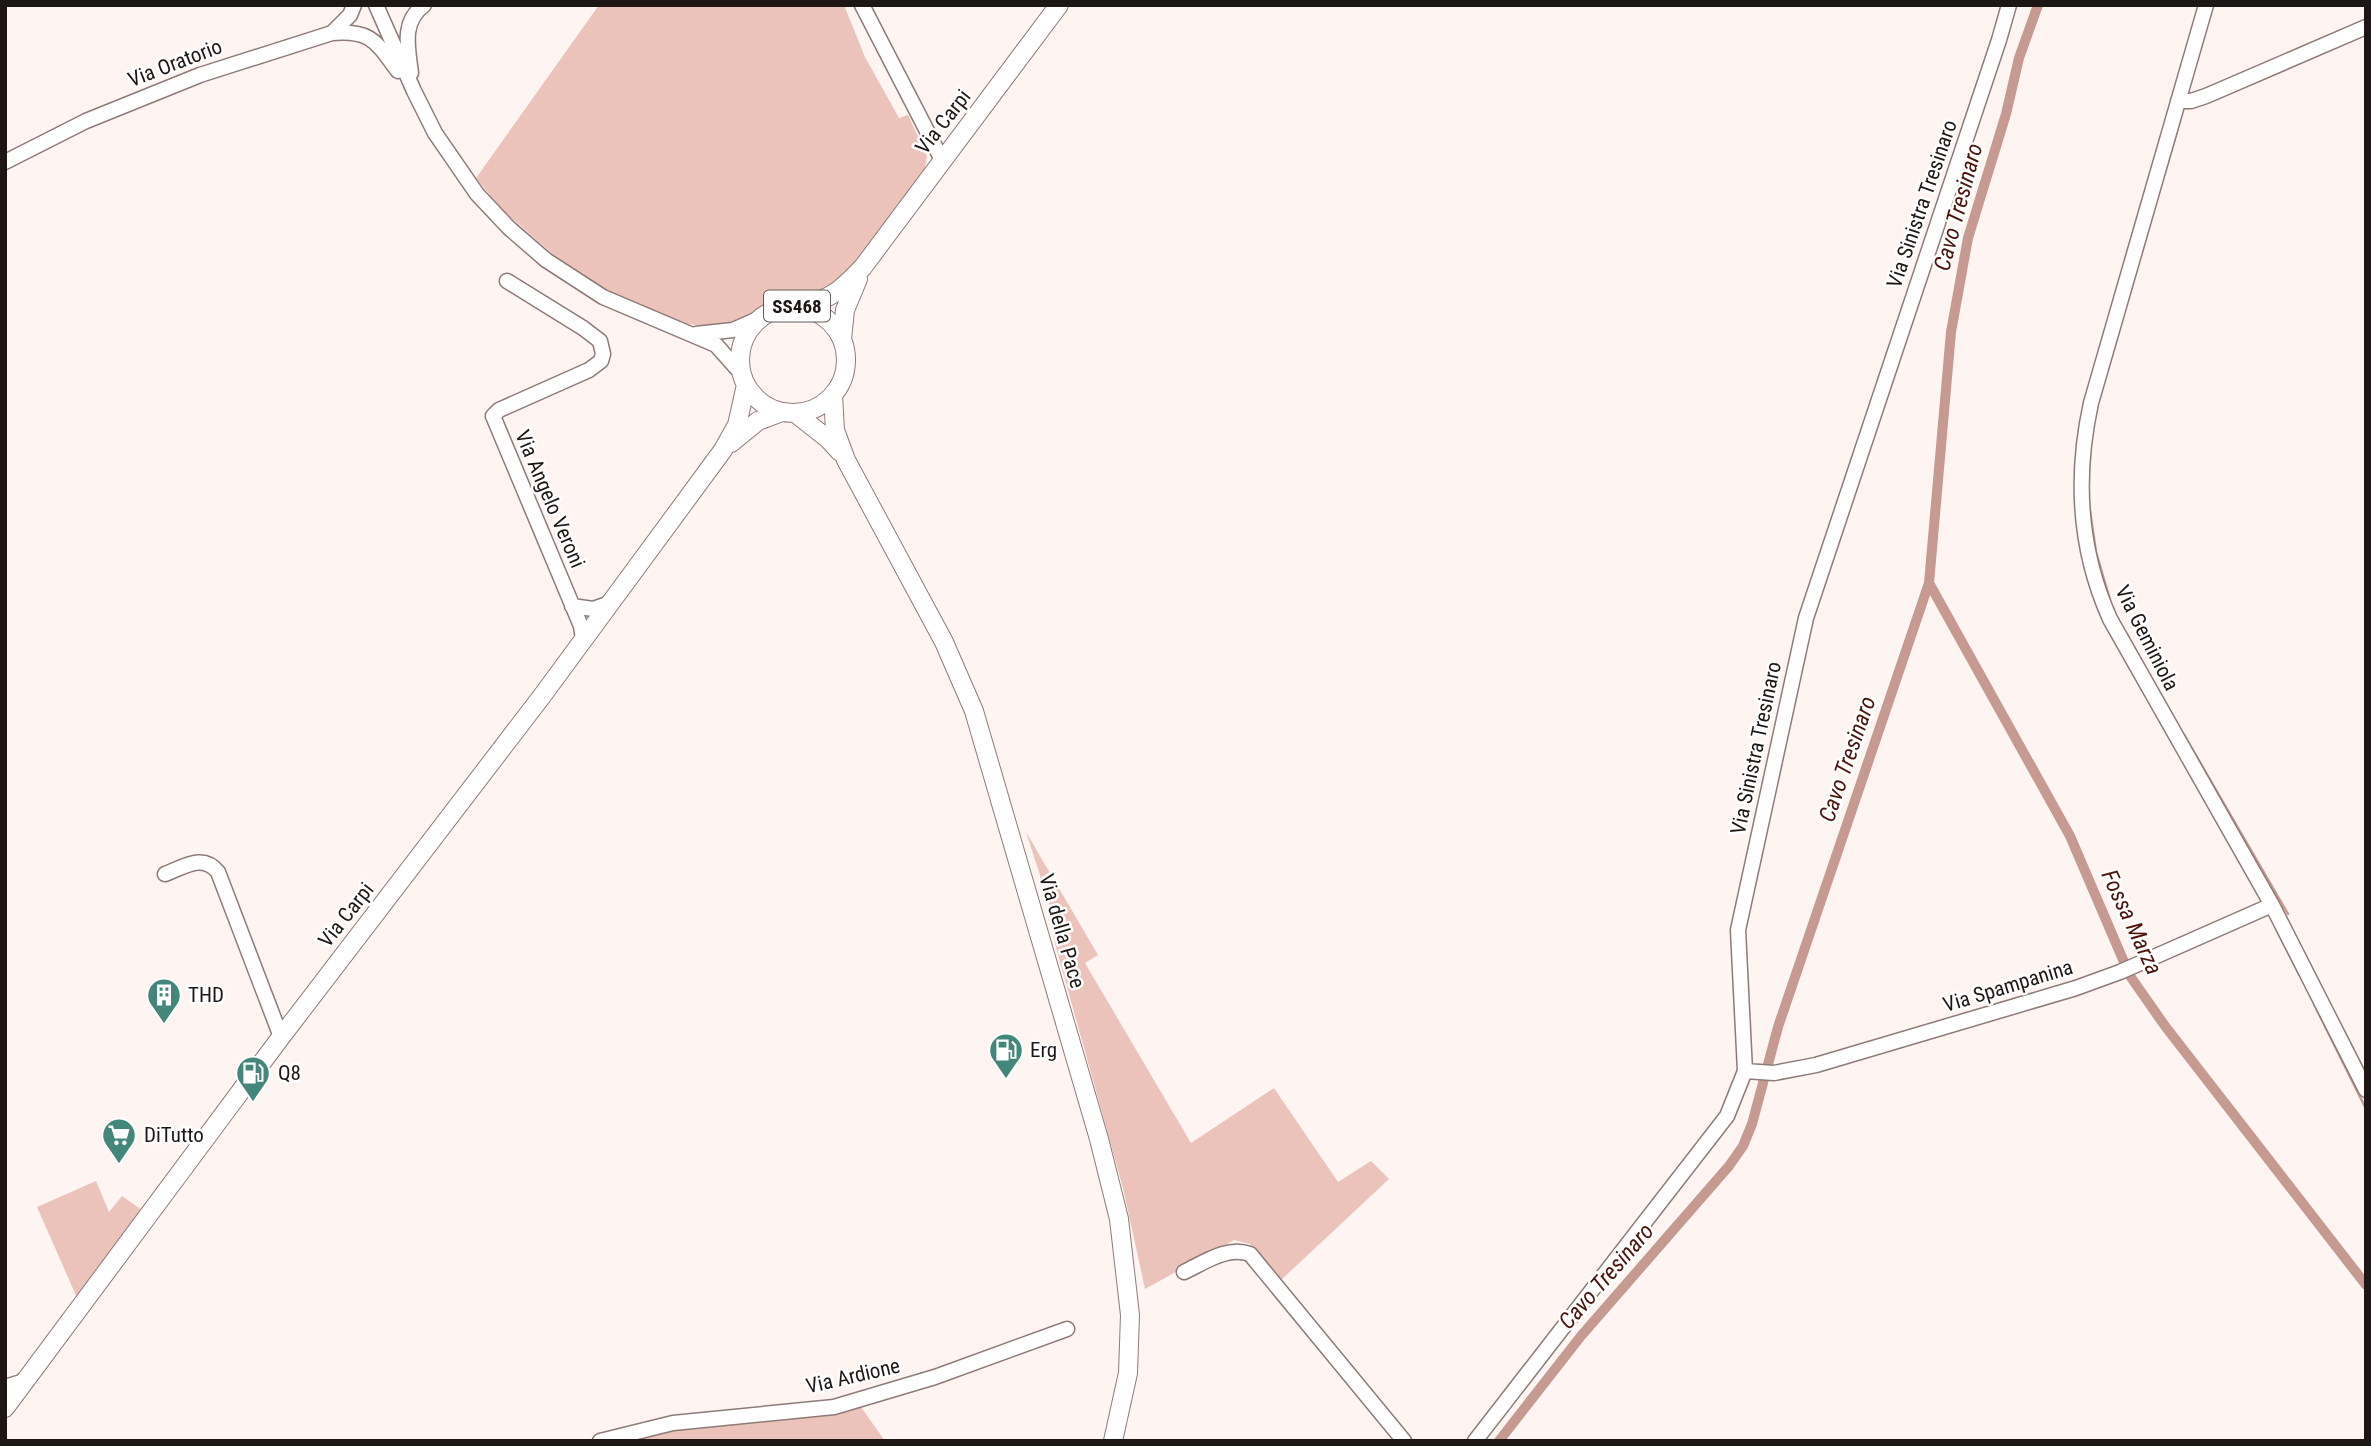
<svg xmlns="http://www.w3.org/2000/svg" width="2371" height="1446" font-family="'Roboto Condensed',sans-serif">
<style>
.green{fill:#ecc3bb}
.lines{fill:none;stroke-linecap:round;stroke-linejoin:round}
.stream{stroke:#c79a91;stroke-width:2.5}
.canal{stroke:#c79a91;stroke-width:10}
.minor-casing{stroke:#8d7b78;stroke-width:17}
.major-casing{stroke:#8d7b78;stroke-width:20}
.minor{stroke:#fff;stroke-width:14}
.major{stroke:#fff;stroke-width:18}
.labels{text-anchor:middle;stroke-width:5;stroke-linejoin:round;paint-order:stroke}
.shield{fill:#fff;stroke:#615c5b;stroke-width:2}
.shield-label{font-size:19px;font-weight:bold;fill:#1d1615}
.street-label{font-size:21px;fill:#1d1615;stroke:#fff}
.poi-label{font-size:21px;fill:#1d1615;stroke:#fff;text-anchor:start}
.water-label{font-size:23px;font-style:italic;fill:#4b130b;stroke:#fff}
</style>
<rect width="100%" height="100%" fill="#fef5f3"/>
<path class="green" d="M599,5H844L865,57L899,118L908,115L927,156L925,168L856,264L837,281L817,293L771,302L733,323L713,327L687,324L620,298L561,261L501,209L476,178Z
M1026,832L1098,955L1085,963L1191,1143L1274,1088L1338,1182L1371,1161L1389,1179L1280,1281L1250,1244L1234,1240L1145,1289L1123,1188L1054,940L1052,912Z
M96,1181L109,1212L122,1196L142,1210L78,1300L37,1207Z
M856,1400L885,1441H597Z"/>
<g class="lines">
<path class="stream" d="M2165,172L2180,121
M2131,289L2154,208
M2104,382L2118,334
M2089,504L2096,552L2110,600
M2184,735L2288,914
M2275,927L2300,976
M2314,1004L2366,1109"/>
<path class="canal" d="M1929,583L2070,836L2130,976L2165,1026L2366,1285
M1499,1441L1581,1336L1729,1166L1743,1146L1752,1124L1778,1027L1929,583L1951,332L1968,238L2006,114L2019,58L2038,5"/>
<g class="minor-casing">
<path id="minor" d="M376,5L414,91L435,133L477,194L509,228L546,260L603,297L716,345L741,373
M862,5L942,160
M2206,5L2091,403C2075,476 2079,550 2110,619L2272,905L2366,1090
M332,33C372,30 376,42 398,71
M411,73C408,48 401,22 424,5
M2178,101H2191L2206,96L2366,27
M5,162L86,121L200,75L332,33L350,15L354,5
M507,281L583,328L600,341L603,354L601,361L589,370L499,410L493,416L581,626L583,639
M696,334L733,330L758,319
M572,606L593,609L610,603
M165,874C184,867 203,853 218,872L281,1037
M1745,1071L1774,1073L1816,1065L2076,988L2120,972L2272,905
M1184,1272C1205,1262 1227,1246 1250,1254L1404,1441
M5,1387L21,1382L26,1378
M600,1441L673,1423L834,1407L935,1377L1067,1329
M1475,1441L1727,1116L1745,1071L1738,930L1806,618L1999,40L2009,5"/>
</g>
<g class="major-casing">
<path id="major" d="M799,306C831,300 841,290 863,267L1059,5
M740 360a53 53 0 1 1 106 0a53 53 0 1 1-106 0Z
M842,339L845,310L858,279
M833,395L835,430L846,460L944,642L974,711L1099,1139L1119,1219L1130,1315L1128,1373L1113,1441
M795,413L828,439L840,452
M731,443L758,421L782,412
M5,1408L281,1037L542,696L723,450L737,425L746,385"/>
</g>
<use href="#minor" class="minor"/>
<use href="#major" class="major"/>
</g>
<defs>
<g id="building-pin" transform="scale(1.75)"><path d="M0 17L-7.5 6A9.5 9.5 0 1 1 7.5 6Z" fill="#43877b" stroke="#fff"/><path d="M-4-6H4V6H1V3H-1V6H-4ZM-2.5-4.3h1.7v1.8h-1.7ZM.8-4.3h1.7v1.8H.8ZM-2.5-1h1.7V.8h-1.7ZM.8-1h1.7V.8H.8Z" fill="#fff"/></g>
<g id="fuel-pin" transform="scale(1.75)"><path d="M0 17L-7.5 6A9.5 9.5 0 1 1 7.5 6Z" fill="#43877b" stroke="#fff"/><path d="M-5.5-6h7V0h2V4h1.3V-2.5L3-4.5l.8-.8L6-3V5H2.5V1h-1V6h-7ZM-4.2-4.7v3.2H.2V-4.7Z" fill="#fff"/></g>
<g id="supermarket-pin" transform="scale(1.75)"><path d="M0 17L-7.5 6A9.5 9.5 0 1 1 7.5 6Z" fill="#43877b" stroke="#fff"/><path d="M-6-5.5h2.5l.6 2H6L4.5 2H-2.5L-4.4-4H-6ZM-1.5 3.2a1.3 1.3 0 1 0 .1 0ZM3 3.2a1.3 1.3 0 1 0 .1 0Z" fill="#fff"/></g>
</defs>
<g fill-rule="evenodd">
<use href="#building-pin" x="164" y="995"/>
<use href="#fuel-pin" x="1006" y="1050"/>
<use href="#fuel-pin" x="253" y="1073"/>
<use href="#supermarket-pin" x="119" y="1135"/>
</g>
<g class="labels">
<rect class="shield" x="764" y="290.5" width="66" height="31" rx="5"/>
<g class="shield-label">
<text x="797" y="313">SS468</text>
</g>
<g class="street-label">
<text transform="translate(175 63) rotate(-21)" y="7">Via Oratorio</text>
<text transform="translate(943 122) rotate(-52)" y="7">Via Carpi</text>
<text transform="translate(1922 204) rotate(-71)" y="7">Via Sinistra Tresinaro</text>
<text transform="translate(550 499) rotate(67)" y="7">Via Angelo Veroni</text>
<text transform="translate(2147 638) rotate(63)" y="7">Via Geminiola</text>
<text transform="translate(1756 748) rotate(-78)" y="7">Via Sinistra Tresinaro</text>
<text transform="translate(346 915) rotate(-52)" y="7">Via Carpi</text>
<text transform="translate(1062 931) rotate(74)" y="7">Via della Pace</text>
<text transform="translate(2008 986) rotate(-17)" y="7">Via Spampanina</text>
<text transform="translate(853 1376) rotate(-13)" y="7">Via Ardione</text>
</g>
<g class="poi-label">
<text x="188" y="1002">THD</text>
<text x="1030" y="1057">Erg</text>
<text x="278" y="1080">Q8</text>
<text x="144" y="1142">DiTutto</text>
</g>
<g class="water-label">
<text transform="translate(1958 207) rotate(-75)" y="8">Cavo Tresinaro</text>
<text transform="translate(1847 759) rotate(-71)" y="8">Cavo Tresinaro</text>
<text transform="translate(2132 922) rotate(65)" y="8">Fossa Marza</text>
<text transform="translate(1606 1276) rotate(-49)" y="8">Cavo Tresinaro</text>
</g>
</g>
<rect width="2371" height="1446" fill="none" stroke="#1d1615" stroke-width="14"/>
</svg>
